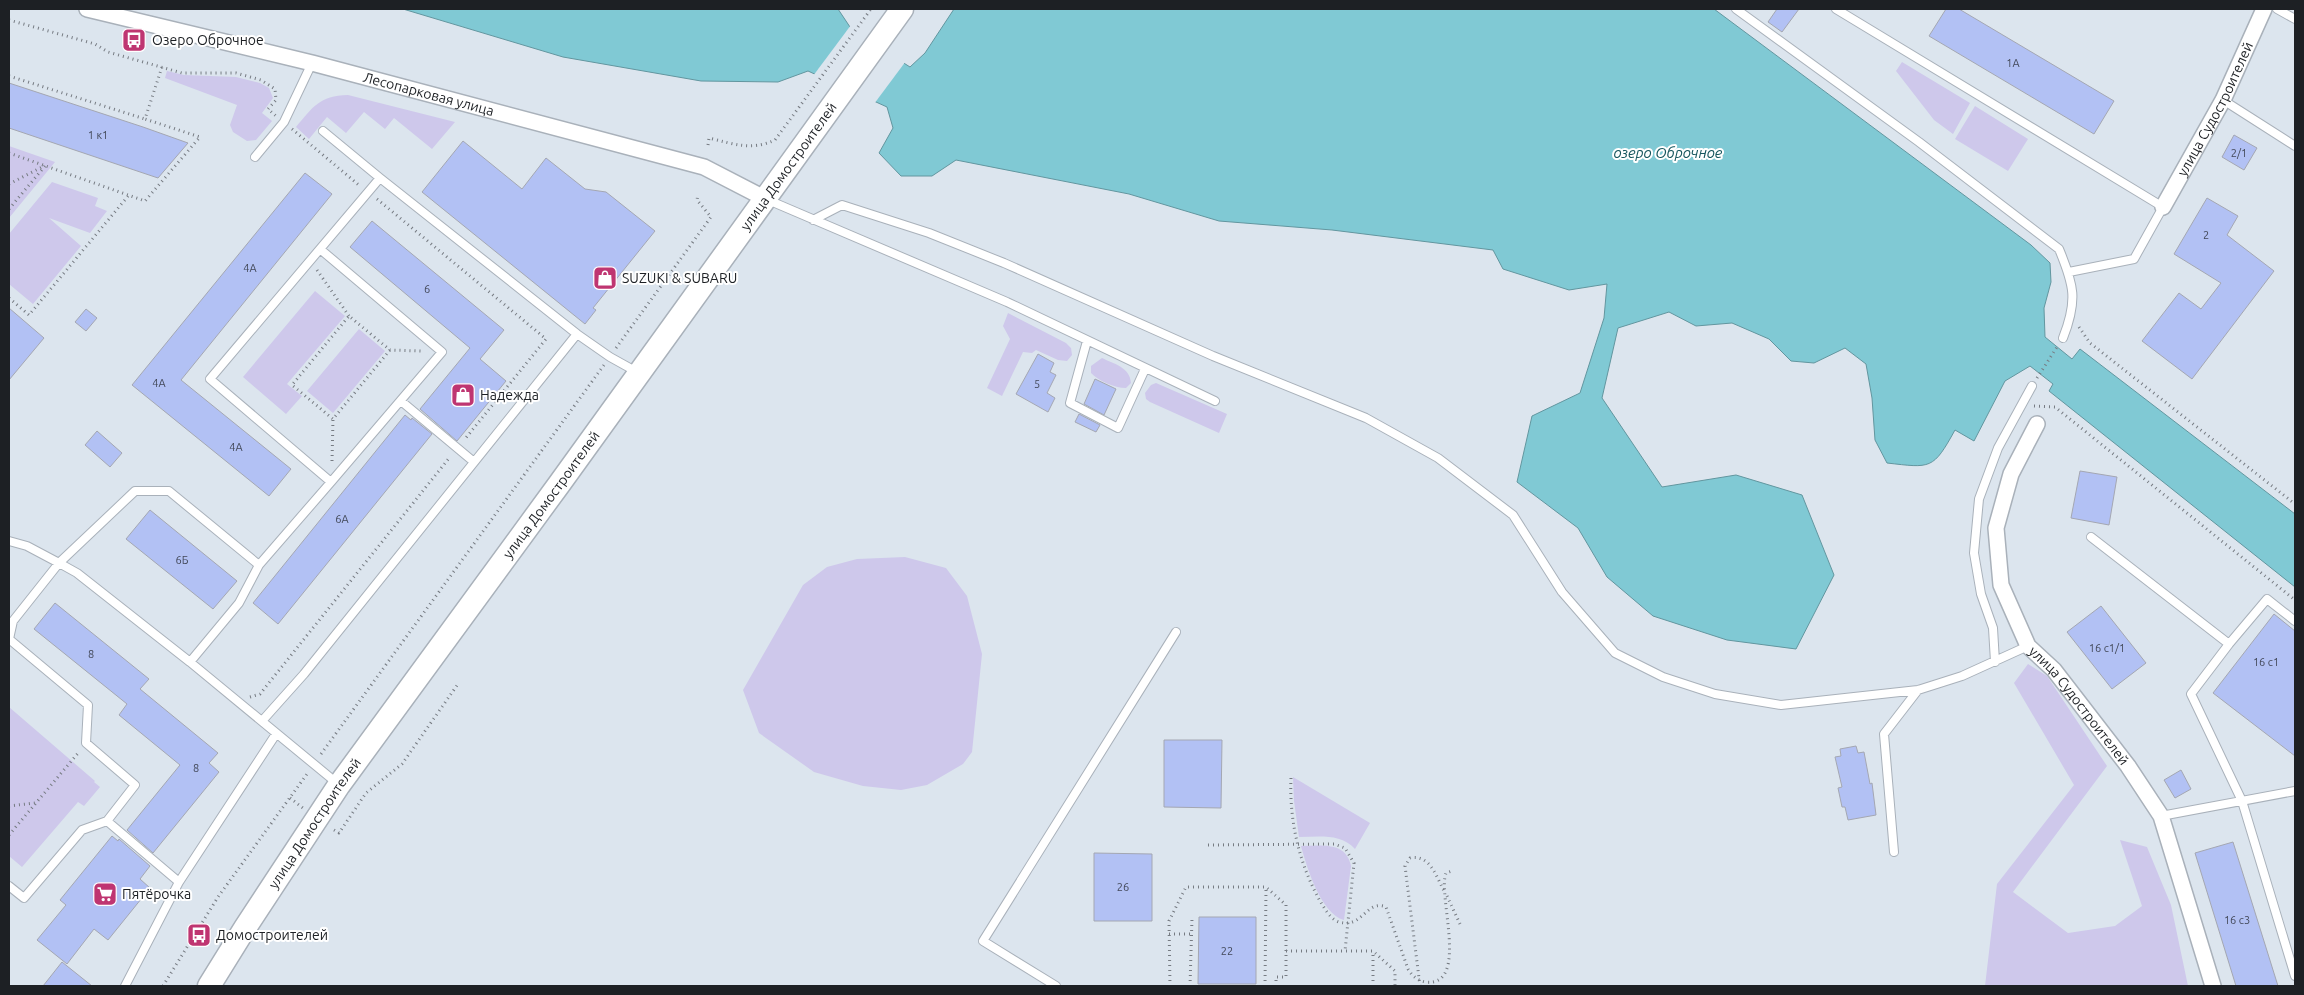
<svg xmlns="http://www.w3.org/2000/svg" width="2304" height="995" font-family="Ubuntu,sans-serif">
<style>
.green{fill:#cec8eb}
.water{fill:#80c9d4;stroke:#62969f}
.pier{fill:#dce5ee}
.building{fill:#b2c1f4;stroke:#a4a7b2}
.lines{fill:none;stroke-linecap:round;stroke-linejoin:round}
.service-casing{stroke:#a9b1ba;stroke-width:10}
.minor-casing{stroke:#a9b1ba;stroke-width:18}
.secondary-casing{stroke:#a9b1ba;stroke-width:25}
.path{stroke:#767b82;stroke-width:3;stroke-dasharray:1 4;stroke-linecap:butt}
.service{stroke:#fff;stroke-width:8}
.minor{stroke:#fff;stroke-width:15}
.secondary{stroke:#fff;stroke-width:22}
.labels{text-anchor:middle;stroke-width:4;stroke-linejoin:round;paint-order:stroke}
.number-label{font-size:11px;fill:#424858}
.poi-label{font-size:14px;fill:#1d2024;stroke:#fff;text-anchor:start}
.street-label{font-size:14px;fill:#1d2024;stroke:#fff}
.water-label{font-size:15px;font-style:italic;fill:#17565e;stroke:#fff}
</style>
<rect width="100%" height="100%" fill="#dce5ee"/>
<path class="green" d="M1902,62L1970,103L1953,134L1934,120L1896,71Z
M167,71L184,75L236,77L260,83L269,88L273,98L262,113L272,121L256,140L247,141L233,132L230,125L237,105L165,78Z
M348,95L455,122L432,149L394,118L385,129L364,112L346,133L327,117L309,139L296,127C313,107 319,96 348,95Z
M1975,106L2028,139L2008,171L1955,139Z
M9,146L55,162L9,218Z
M52,182L98,198L95,206L107,211L90,233L49,218L81,246L33,304L9,284V234Z
M315,291L345,316L287,384L302,396L286,414L243,377Z
M1008,313L1066,343L1071,348L1072,355L1067,361L1058,360L1036,350L1032,353L1023,352L1002,396L987,388L1010,339L1003,326Z
M359,329L385,351L333,413L307,391Z
M1102,358C1114,364 1130,367 1131,383L1126,388C1114,388 1099,381 1091,373V366Z
M1156,383L1227,414L1219,433L1150,402L1146,399L1145,393L1151,385Z
M905,557L946,568L967,596L982,654L972,752L963,764L927,785L901,790L863,786L814,772L759,733L743,690L803,585L827,567L857,559Z
M2028,664L2047,676L2107,766L2013,892L2068,933L2115,926L2142,906L2120,840L2147,847L2171,905L2188,986H1985L1997,884L2074,785L2014,683Z
M9,707L95,781L94,782L100,787L84,806L78,802L22,867L9,856Z
M1293,777L1370,823L1355,849C1340,833 1319,837 1299,837L1294,801Z
M1301,846C1321,846 1346,841 1351,866L1344,920C1321,914 1307,868 1301,846Z"/>
<path class="water" d="M403,9H838L852,30L910,67L925,53L954,9H1714L2031,245L2050,263L2051,282L2044,308L2045,337L2072,359L2080,349L2295,514V587L2049,391L2053,384L2030,366L2005,381L1974,441L1955,430C1933,470 1931,468 1887,463L1875,440L1872,398L1866,364L1845,348L1814,363L1791,361L1769,339L1732,323L1696,326L1669,312L1618,328L1602,398L1662,487L1736,475L1802,495L1834,575L1796,649L1727,640L1653,616L1607,577L1578,528L1517,482L1532,416L1580,393L1604,318L1607,284L1569,290L1503,269L1493,250L1332,230L1219,221L1129,194L956,160L932,176H901L879,153L893,128L887,107L808,71L778,82L701,81L563,57Z"/>
<path class="pier" d="M851,25L906,61L874,104L813,76Z"/>
<path class="building" d="M1777,9H1799L1782,32L1768,22Z
M1946,9H1959L2114,101L2094,134L1929,36Z
M9,83L143,127L188,143L158,178L9,128Z
M2234,135L2257,148L2244,170L2222,157Z
M463,141L522,189L546,158L585,189L606,192L655,231L593,308L596,310L585,324L422,192Z
M305,173L332,194L181,380L291,469L269,496L132,385Z
M2207,198L2238,216L2227,235L2274,271L2192,379L2142,341L2179,293L2201,309L2221,283L2174,254Z
M372,221L504,330L480,359L506,381L457,441L420,409L470,348L350,247Z
M9,308L44,338L9,380Z
M86,309L97,318L86,331L75,322Z
M1038,354L1054,363L1050,372L1056,375L1047,393L1055,398L1048,412L1016,394Z
M1095,379L1116,389L1104,415L1084,404Z
M1079,414L1100,425L1096,432L1075,422Z
M405,415L411,420L412,418L432,434L278,624L253,603Z
M97,431L122,453L110,467L85,445Z
M2080,471L2117,477L2109,525L2071,518Z
M150,510L237,581L213,609L126,539Z
M55,603L149,679L140,689L218,753L209,763L219,772L153,853L127,830L180,765L119,715L127,704L34,629Z
M2101,606L2146,663L2112,689L2067,632Z
M2274,614L2295,631V756L2213,693Z
M1164,740H1222L1221,808L1164,807Z
M1856,746L1858,753L1864,752L1870,784L1872,783L1876,815L1848,820L1845,807H1842L1838,788L1842,787L1835,757L1841,756L1840,749Z
M2181,770L2191,789L2175,798L2164,780Z
M112,836L118,841L119,839L150,866L140,879L150,888L108,940L94,929L67,964L37,940L66,905L60,900Z
M2233,842L2278,986H2236L2195,853Z
M1094,853L1152,854V921H1094Z
M1199,917H1256V984H1198Z
M62,962L92,986H43Z"/>
<g class="lines">
<g class="service-casing">
<path id="service" d="M1736,9L1919,142L2059,249C2074,285 2078,300 2063,338
M1836,9L2163,207L2134,259L2069,272
M2277,9L2295,19
M2223,100L2295,146
M323,131L380,178L577,334L610,357L637,372
M255,157L284,122L312,63
M768,200L1007,302L1215,401
M813,220L842,205L929,233L1004,263L1213,356L1366,418L1438,458L1513,515L1562,592L1615,653L1663,677L1715,694L1781,705L1918,690L1962,676L2028,646
M320,249L442,352L331,482L210,379L380,178
M1087,341L1070,403L1118,428L1145,369
M401,401L474,462
M2091,537L2229,644L2191,694L2242,801L2295,976
M9,541L27,546L59,563L135,491H169L259,565
M9,639L13,621L59,563L77,573L190,662L338,784
M9,639L88,705L86,743L135,785L107,821L179,882
M2229,644L2267,599L2295,621
M190,662L239,603L259,565L331,482
M1995,662L1993,628L1981,594L1974,553L1979,499L1998,448L2032,386
M262,721L304,674L577,334
M2161,816L2295,791
M1894,852L1884,734L1918,690
M9,886L24,898L82,830L107,821
M125,986L179,882L276,734
M1056,986L983,941L1176,632"/>
</g>
<g class="minor-casing">
<g id="minor">
<path id="s1" d="M87,9L312,63L704,167L764,198"/>
<path id="s2" d="M2163,207L2223,100L2264,9"/>
<path id="s3" d="M2037,424L2011,474L1996,528L2001,585L2028,646L2054,670L2128,766L2161,816L2213,986"/>
</g>
</g>
<g class="secondary-casing">
<g id="secondary">
<path id="s4" d="M209,986L245,928L339,785L560,483L902,9"/>
</g>
</g>
<path class="path" d="M9,20L95,44L108,52L182,73H236L261,80L275,89L276,100L268,109L276,116
M9,76L145,119
M292,129L360,186
M708,145L709,138C734,144 751,151 775,140L871,9
M9,153L145,201L200,137L145,119L162,67
M9,184L42,167
M377,199L546,339L465,439
M9,209L45,166
M317,270L349,316
M9,298L29,315L129,195
M2079,327L2090,343L2295,504
M616,348L711,217L697,200L698,194
M390,350L333,419L292,385L349,316L390,350L421,351
M2037,378L2057,347
M2034,406L2055,407L2295,600
M332,461L333,419
M250,697L260,694L450,457
M321,754L604,365
M1291,778C1289,822 1300,868 1323,906C1327,912 1332,920 1339,922C1363,929 1366,899 1386,907L1408,969C1412,976 1418,981 1426,982C1470,987 1437,894 1446,873L1452,871
M290,798L303,808
M9,806L35,803
M334,830L339,833L366,793L402,764L458,684
M9,835L79,752
M1208,845L1334,844L1345,848L1354,863L1345,951
M1447,896L1460,924
M1169,934H1192
M163,986L218,897L307,774
M1170,986L1169,921L1186,887H1266L1286,905V951
M1190,986L1192,918
M1265,986L1266,888
M1276,986V977H1286V951H1373L1395,971V986
M1373,986V952
M1420,986L1405,866L1410,858C1430,854 1436,876 1444,891"/>
<use href="#service" class="service"/>
<use href="#minor" class="minor"/>
<use href="#secondary" class="secondary"/>
</g>
<defs>
<g id="bus-square" transform="scale(1.25)"><rect x="-9" y="-9" width="18" height="18" rx="4" fill="#bf3571" stroke="#fff"/><path d="M-5-6H5V4H4V6H2V4H-2V6H-4V4H-5ZM-3.5-4V0h7V-4ZM-3.5 1.2v1.5H-2V1.2ZM2 1.2v1.5H3.5V1.2Z" fill="#fff"/></g>
<g id="shop-square" transform="scale(1.25)"><rect x="-9" y="-9" width="18" height="18" rx="4" fill="#bf3571" stroke="#fff"/><path d="M-5-2.5h2.3a2.7 3.5 0 0 1 5.4 0H5L5.5 6h-11ZM-1.5-2.5h3a1.5 2.3 0 0 0-3 0Z" fill="#fff"/></g>
<g id="supermarket-square" transform="scale(1.25)"><rect x="-9" y="-9" width="18" height="18" rx="4" fill="#bf3571" stroke="#fff"/><path d="M-6-5.5h2.5l.6 2H6L4.5 2H-2.5L-4.4-4H-6ZM-1.5 3.2a1.3 1.3 0 1 0 .1 0ZM3 3.2a1.3 1.3 0 1 0 .1 0Z" fill="#fff"/></g>
</defs>
<g fill-rule="evenodd">
<use href="#bus-square" x="134" y="40"/>
<use href="#shop-square" x="605" y="278"/>
<use href="#shop-square" x="463" y="395"/>
<use href="#supermarket-square" x="105" y="894"/>
<use href="#bus-square" x="199" y="935"/>
</g>
<g class="labels">
<g class="number-label">
<text x="2013" y="67">1А</text>
<text x="98" y="139">1 к1</text>
<text x="2239" y="157">2/1</text>
<text x="2206" y="239">2</text>
<text x="250" y="272">4А</text>
<text x="427" y="293">6</text>
<text x="159" y="387">4А</text>
<text x="1037" y="388">5</text>
<text x="236" y="451">4А</text>
<text x="342" y="523">6А</text>
<text x="182" y="564">6Б</text>
<text x="2107" y="652">16 с1/1</text>
<text x="91" y="658">8</text>
<text x="2266" y="666">16 с1</text>
<text x="196" y="772">8</text>
<text x="1123" y="891">26</text>
<text x="2237" y="924">16 с3</text>
<text x="1227" y="955">22</text>
</g>
<g class="poi-label">
<text x="152" y="45">Озеро Оброчное</text>
<text x="622" y="283">SUZUKI &amp; SUBARU</text>
<text x="480" y="400">Надежда</text>
<text x="122" y="899">Пятёрочка</text>
<text x="216" y="940">Домостроителей</text>
</g>
<g class="street-label">
<text dy="5" stroke="none"><textPath href="#s1" startOffset="352">Лесопарковая улица</textPath></text>
<text dy="5" stroke="none"><textPath href="#s2" startOffset="111">улица Судостроителей</textPath></text>
<text dy="5" stroke="none"><textPath href="#s4" startOffset="1004">улица Домостроителей</textPath></text>
<text dy="5" stroke="none"><textPath href="#s4" startOffset="599">улица Домостроителей</textPath></text>
<text dy="5" stroke="none"><textPath href="#s3" startOffset="315">улица Судостроителей</textPath></text>
<text dy="5" stroke="none"><textPath href="#s4" startOffset="194">улица Домостроителей</textPath></text>
</g>
<g class="water-label">
<text x="1668" y="158">озеро Оброчное</text>
</g>
</g>
<rect width="2304" height="995" fill="none" stroke="#1d2024" stroke-width="20"/>
</svg>
